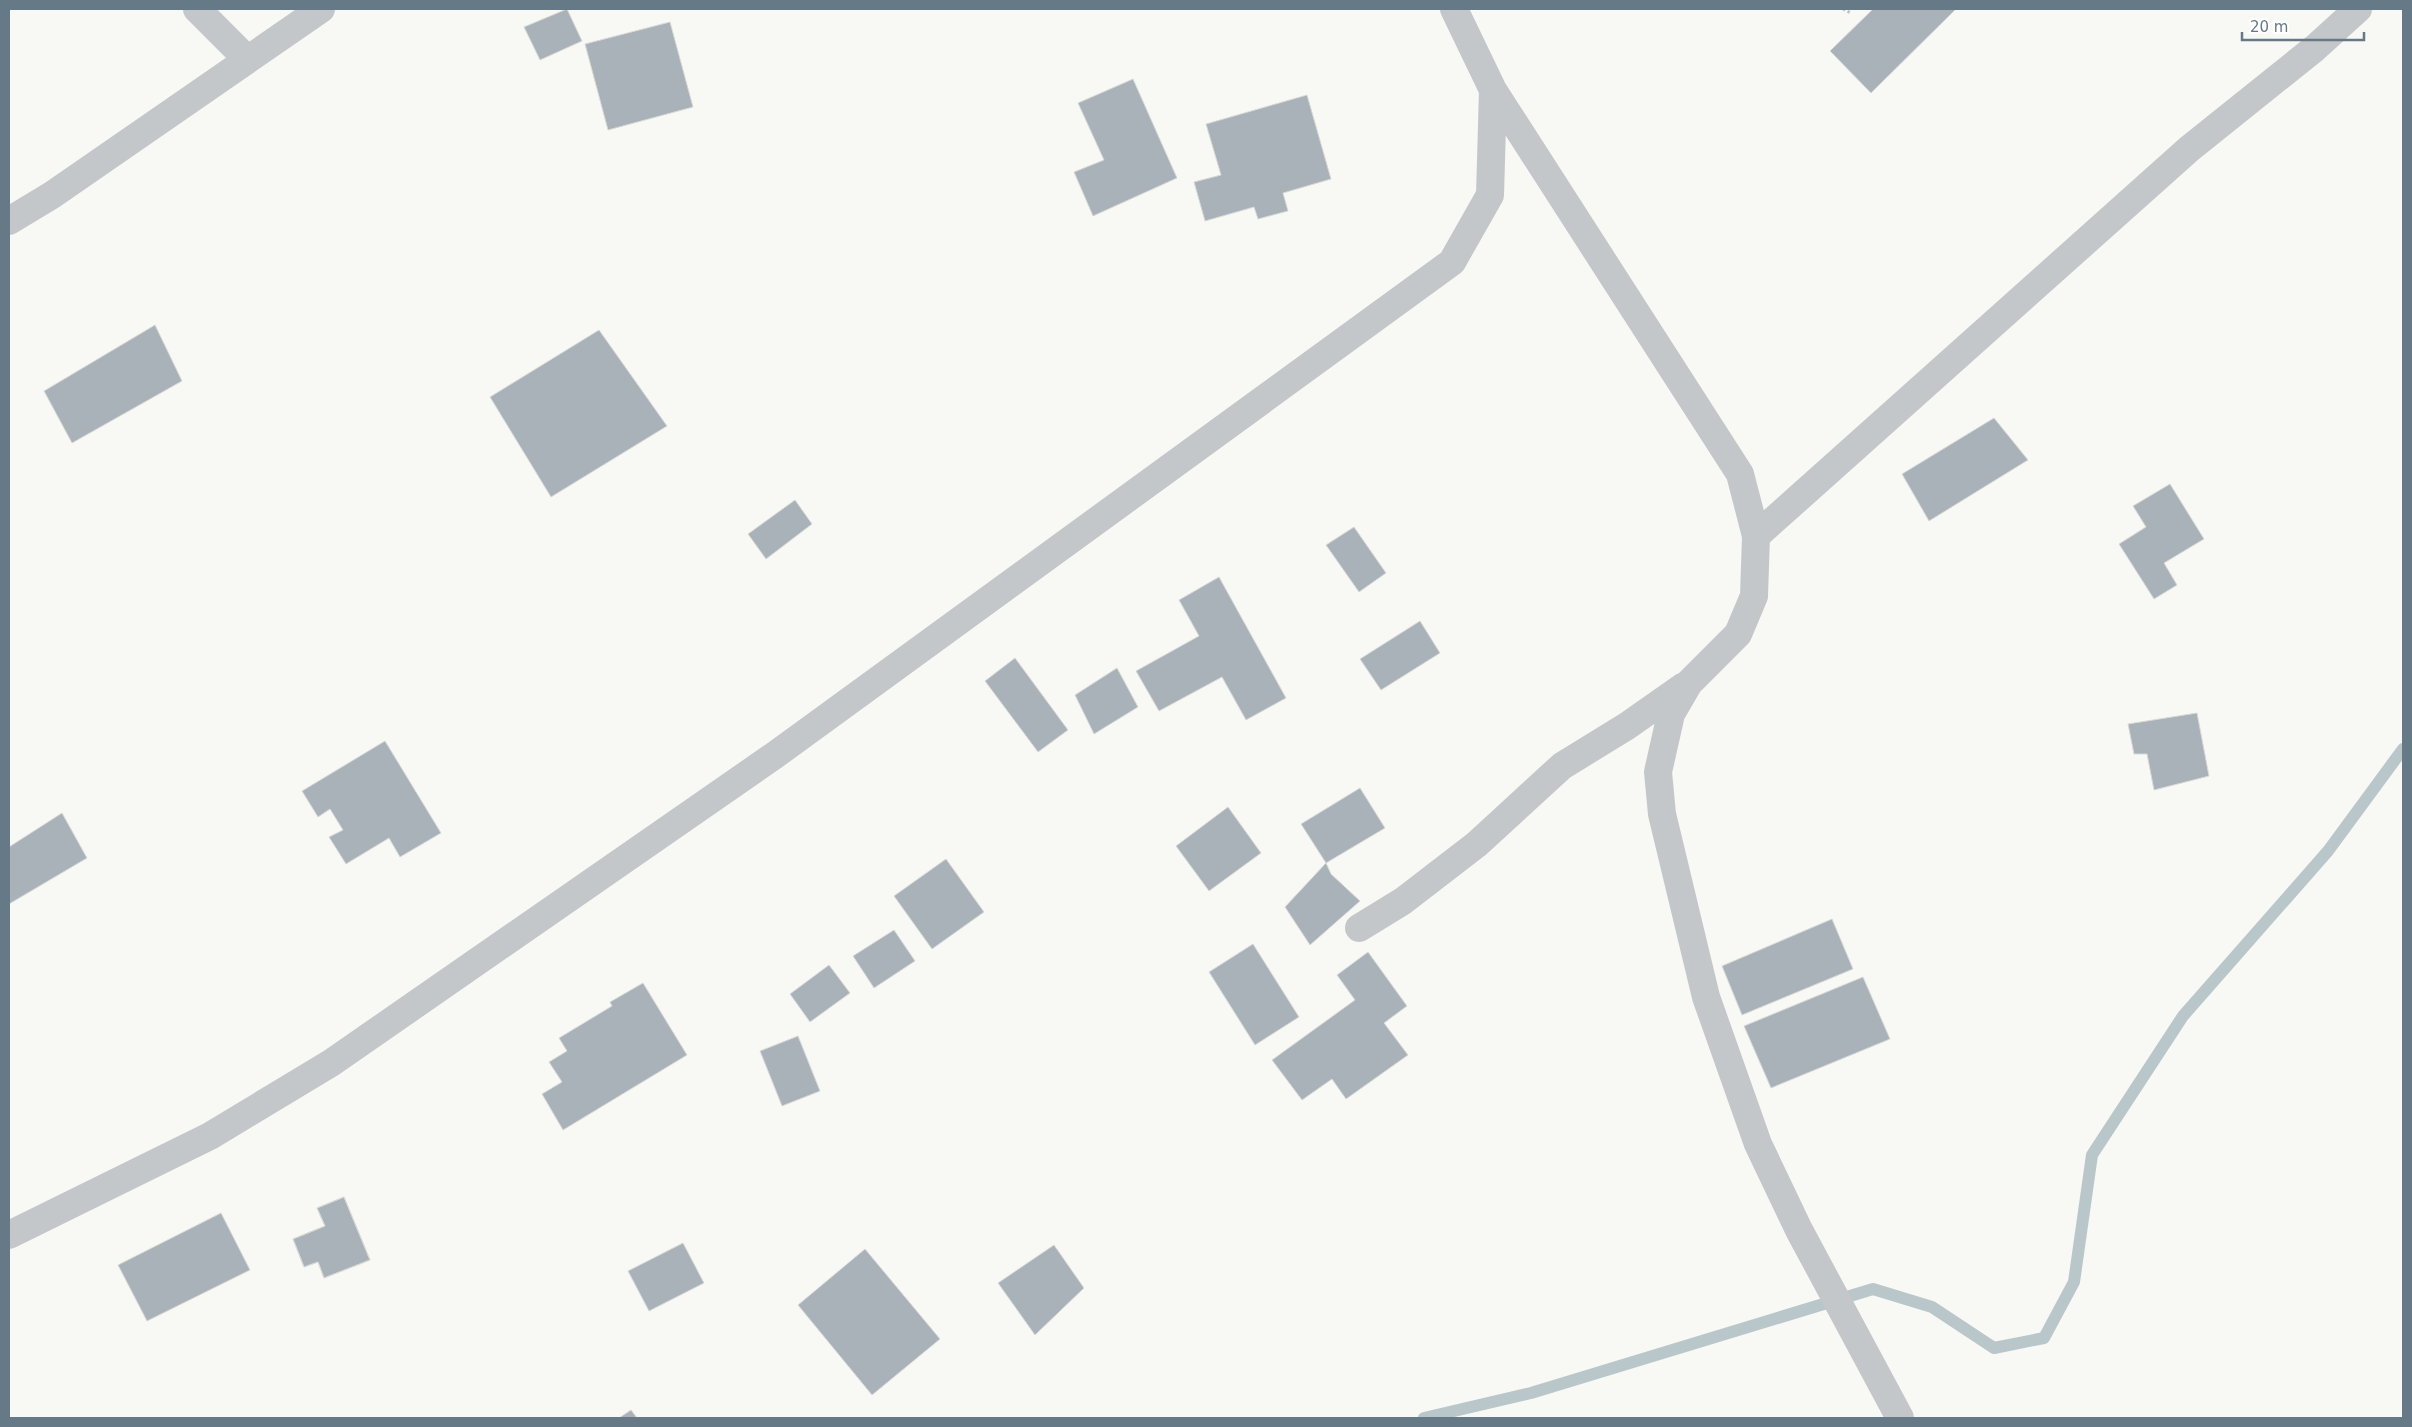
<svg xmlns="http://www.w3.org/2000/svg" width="2412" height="1427" font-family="'DejaVu Sans',sans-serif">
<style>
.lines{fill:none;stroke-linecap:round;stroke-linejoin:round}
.stream{stroke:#b9c7ca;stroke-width:12}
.building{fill:#a9b2b8;stroke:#d9d9d7}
.path{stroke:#bdc0c2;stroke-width:3;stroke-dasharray:2.5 2.5;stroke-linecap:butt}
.street{stroke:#c3c7ca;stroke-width:28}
</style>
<rect width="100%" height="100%" fill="#f8f8f5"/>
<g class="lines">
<path class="stream" d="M1424,1418L1531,1393L1873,1289L1932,1307L1994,1348L2044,1338L2074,1282L2092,1155L2183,1016L2328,851L2403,749"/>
</g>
<path class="building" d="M567,9L582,41L540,60L524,27Z
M1873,9H1956L1871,93L1830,51Z
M670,22L693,107L608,130L585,44Z
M1133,79L1177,178L1093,216L1074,172L1104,160L1078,103Z
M1307,95L1331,179L1283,193L1288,211L1258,219L1254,207L1205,221L1194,182L1221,175L1206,124Z
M155,325L182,381L72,443L44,391Z
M599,330L667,426L551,497L490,397Z
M1994,418L2028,460L1929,521L1902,474Z
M2170,484L2204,539L2164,563L2177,585L2154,599L2119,544L2146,527L2133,506Z
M795,500L812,524L766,559L748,534Z
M1354,527L1386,573L1359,592L1326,545Z
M1219,577L1286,698L1246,720L1222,677L1159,711L1136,671L1199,636L1179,600Z
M1420,621L1440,653L1381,690L1360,659Z
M1015,658L1068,730L1038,752L985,681Z
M1117,668L1138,707L1094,734L1075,695Z
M2197,713L2209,776L2154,790L2147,754H2134L2128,724Z
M385,741L441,833L400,857L389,838L346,864L329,837L343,830L330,809L318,817L302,791Z
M1360,788L1385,828L1326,863L1301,824Z
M1228,807L1261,853L1209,891L1176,846Z
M62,813L87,858L9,904V847Z
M946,859L984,912L932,949L894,896Z
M1326,863L1331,874L1360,901L1310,945L1285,907Z
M1832,919L1853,969L1742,1015L1722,966Z
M894,930L915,961L874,988L853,956Z
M1253,944L1299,1017L1255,1045L1209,972Z
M1368,952L1407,1006L1384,1023L1408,1055L1346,1099L1332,1079L1302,1100L1272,1060L1355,1000L1337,975Z
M829,965L850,993L810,1022L790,994Z
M1863,977L1890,1039L1771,1088L1744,1026Z
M643,983L687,1055L563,1130L542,1094L562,1082L549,1062L567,1051L559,1038L612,1006L610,1002Z
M798,1036L820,1091L782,1106L760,1051Z
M344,1197L370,1260L324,1278L318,1262L304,1267L293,1239L325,1226L317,1208Z
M344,1197L370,1260L324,1278L318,1262L304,1267L293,1239L325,1226L317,1208Z
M221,1213L250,1270L147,1321L118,1265Z
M683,1243L704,1283L649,1311L628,1271Z
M1054,1245L1084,1288L1035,1335L998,1283Z
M865,1249L940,1339L872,1395L798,1305Z
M631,1410L637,1418H619Z"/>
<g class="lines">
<path class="path" d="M1843,9L1851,13"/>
<path class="street" d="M197,9L247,59
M1454,9L1493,90L1740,474L1756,536L1754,596L1738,634L1689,683L1671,714L1658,772L1662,814L1706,997L1758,1144L1799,1230L1900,1418
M9,221L52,195L321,9
M1756,536L2189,149L2315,48L2358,9
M1359,928L1403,901L1477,844L1562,766L1627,726L1684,686
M9,1235L210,1136L331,1063L775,755L1452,262L1490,195L1493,90"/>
</g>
<rect width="2412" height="1427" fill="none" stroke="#667986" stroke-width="20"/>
<path d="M2242 32v8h122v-8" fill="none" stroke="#667986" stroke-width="2.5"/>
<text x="2250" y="32" font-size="15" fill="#667986" stroke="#ffffff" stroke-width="4" paint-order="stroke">20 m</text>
</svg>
